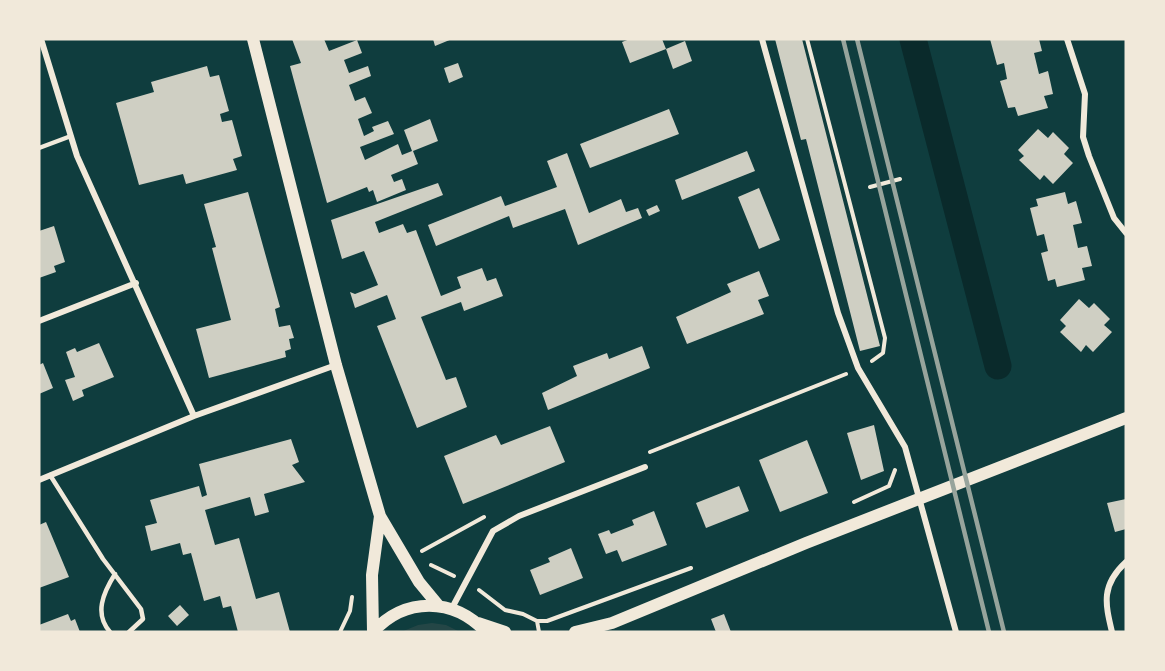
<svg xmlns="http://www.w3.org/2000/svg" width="1165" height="671" font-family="'Nunito Sans',sans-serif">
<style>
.green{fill:#244646}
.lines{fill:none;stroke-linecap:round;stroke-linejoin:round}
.canal{stroke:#0a2a2b;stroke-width:27}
.building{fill:#cfcfc3}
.path{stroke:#f1e9da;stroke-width:4}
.service{stroke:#f1e9da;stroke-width:4.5}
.minor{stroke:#f1e9da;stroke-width:6}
.secondary{stroke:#f1e9da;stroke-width:12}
.rail{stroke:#97a49c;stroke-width:4.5}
</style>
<rect width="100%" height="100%" fill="#0f3d3e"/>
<path class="green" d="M432,623L446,625L460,632H401L418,625Z"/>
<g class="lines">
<path class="canal" d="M913,39L998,366"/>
</g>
<path class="building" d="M292,39H324L329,51L357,40L362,53L344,60L349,73L368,66L371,76L349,85L355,101L365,97L372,113L358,119L364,136L374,131L372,127L388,121L394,134L360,147L365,160L398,144L402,155L412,151L404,130L430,119L438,141L413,151L418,164L391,175L394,182L402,179L406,190L377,202L373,190L369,192L367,187L327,203L290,66L301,63Z
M433,39H452L435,46Z
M630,39H662L666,49L630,63L622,42Z
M775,39H802L880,346L860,351L806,139L801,140Z
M990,39H1039L1042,51L1034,53L1039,74L1048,71L1053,94L1044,96L1048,108L1018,116L1015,107L1008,108L1000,81L1007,79L1004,63L997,65Z
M685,41L692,61L673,69L666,49Z
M458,63L463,77L449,83L444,68Z
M207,66L210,77L219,75L229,111L220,114L222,122L232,120L242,156L233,159L237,170L186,184L183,174L139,185L116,103L154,92L151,82Z
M669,109L679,134L590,168L580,144Z
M1038,129L1048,138L1053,132L1069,148L1064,154L1073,163L1053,184L1044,175L1040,180L1019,160L1024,156L1018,150Z
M747,151L755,171L682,200L675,180Z
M567,153L589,213L621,199L626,212L638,208L642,218L578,245L565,209L513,228L509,216L436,246L428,225L501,196L505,206L557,187L547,161Z
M438,183L443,195L375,222L379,233L403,224L407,233L416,230L441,296L461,288L457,277L482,268L487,281L496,278L503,296L464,311L461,302L421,317L446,380L456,377L467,407L417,428L377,326L396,319L387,295L355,308L350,292L355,294L378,285L364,251L342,259L331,220Z
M759,188L780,240L759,249L738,197Z
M248,192L280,307L275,309L279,327L290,325L294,338L289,339L291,349L285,351L286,357L209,378L196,329L231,320L212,248L216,247L204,204Z
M1065,192L1068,204L1076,201L1082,223L1073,225L1078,248L1087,246L1092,266L1082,268L1085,280L1057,287L1055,279L1048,281L1041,253L1048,251L1044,234L1037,236L1030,208L1038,206L1036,199Z
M657,205L660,211L649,216L646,210Z
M54,226L65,262L54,266L56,272L39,278V231Z
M759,271L769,296L758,300L764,314L687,344L676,317L731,292L727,284Z
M1079,299L1089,308L1094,303L1110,319L1104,325L1112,332L1093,352L1086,345L1081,352L1060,332L1066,326L1060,320Z
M99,343L114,377L82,390L84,396L73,401L65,380L75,377L66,352L75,348L77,352Z
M642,346L650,368L548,410L542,393L577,376L573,366L607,353L609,359Z
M43,363L53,388L39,394V365Z
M874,425L884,471L861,480L847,433Z
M550,426L565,462L463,504L444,456L496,435L501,445Z
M291,439L299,462L292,465L305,482L264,494L269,512L255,516L250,497L205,510L215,545L239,538L256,599L279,592L290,632H238L231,606L223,608L220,596L204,601L191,553L183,555L180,543L151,551L145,526L157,523L150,500L199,486L202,497L207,495L199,464Z
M807,440L828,493L780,512L759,460Z
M739,486L749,511L706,528L696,503Z
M1126,499V529L1115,532L1107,503Z
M654,511L667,545L622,562L617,550L606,554L598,534L609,530L611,534L634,525L632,520Z
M46,522L69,577L39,588V525Z
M571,548L583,578L540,595L530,570L550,562L548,558Z
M180,605L189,615L177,626L168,616Z
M68,614L71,621L75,619L80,632H39V625Z
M724,614L731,632H716L711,619Z"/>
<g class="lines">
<path class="path" d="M807,39L885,338L883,353L872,361
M870,187L900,179
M650,452L846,374
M854,502L889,486L895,470
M422,551L484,517
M431,565L454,576
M479,590L505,610L523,614L537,621L539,632
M537,621H547L691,568
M340,632L350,611L352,597"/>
<path class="service" d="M39,148L71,136
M50,475L103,559L141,609L143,619L129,632
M110,632C94,614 103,593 115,574"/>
<path class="minor" d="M41,39L77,156L194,416
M762,39L838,313L858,368L905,447L956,632
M1067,39L1085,94L1083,137L1089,156L1114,218L1126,233
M39,321L136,283
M39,480L194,416L336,365
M452,608L493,531L519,516L645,467
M1112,632C1105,603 1101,585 1126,562"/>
<path class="secondary" d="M253,39L336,365L380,516L419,582L438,605
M478,623L505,632
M373,632C405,597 453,597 486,632
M373,632L372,575L380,516
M575,632L612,623L806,543L1126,418"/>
<path class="rail" d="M843,39L989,632
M857,39L1004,632"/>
</g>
<rect width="1165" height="671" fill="none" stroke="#f1e9da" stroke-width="81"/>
</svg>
